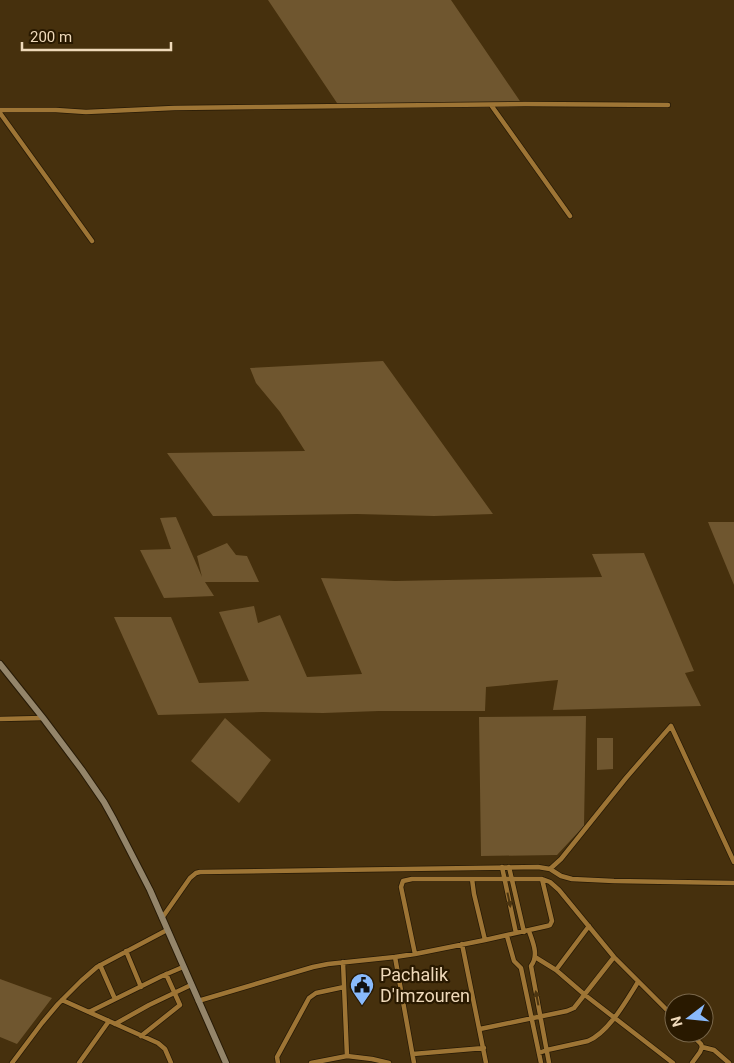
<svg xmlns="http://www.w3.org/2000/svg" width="734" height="1063" font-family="Roboto,sans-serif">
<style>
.green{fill:#6f562f}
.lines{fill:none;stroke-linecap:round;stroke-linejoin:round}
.minor-casing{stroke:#271a06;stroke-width:6}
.secondary-casing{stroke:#271a06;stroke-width:8}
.minor{stroke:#9e7535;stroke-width:4.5}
.secondary{stroke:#94856a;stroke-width:6}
.oneway{fill:#4c3510}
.labels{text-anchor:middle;stroke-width:4.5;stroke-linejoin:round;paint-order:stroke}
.poi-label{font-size:18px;fill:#efd9ba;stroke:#291900;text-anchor:start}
</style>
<rect width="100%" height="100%" fill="#46300d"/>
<path class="green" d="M268,0H451L524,107L341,109Z
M383,361L493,514L434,516L357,514L213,516L167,453L305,451L280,412L256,383L250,368Z
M176,517L202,577L197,556L227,543L236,555L247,556L259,582H205L214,596L164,598L140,550L171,549L160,518Z
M708,522H734V585Z
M644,553L694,671L685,673L701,706L553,710L558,680L486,687L485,711H379L323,713L262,712L158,715L114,617H171L199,683L249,681L219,612L254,606L258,623L280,615L307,677L362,674L321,578L395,581L602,577L592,554Z
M586,716L584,826L557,855L481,856L479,717Z
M225,718L271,760L239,803L191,761Z
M597,738H613V769L597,770Z
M0,979L52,998L17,1044L0,1037Z"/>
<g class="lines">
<g class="minor-casing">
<path id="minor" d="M491,105L570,216
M0,110H56L86,112L174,108L261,107L525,104L668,105
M0,113L92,241
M0,719L43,718
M502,867L516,933
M509,867L524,932
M550,869L561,859L626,778L671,726L734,862
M162,918L190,878L196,873L200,872C313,871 425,868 538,867L550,869L561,876L572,879L614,881L734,883
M529,931C533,943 539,955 531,966L549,1063
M507,936L514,961L521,968L541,1063
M485,940L474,894L472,879H542L550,882L559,890L614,957L674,1017
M462,944L486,1063
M126,951L141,987
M415,954L401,887L403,881L412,879H472
M395,957L414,1063
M535,957L556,970L585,995L673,1063
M343,962L347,1056
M100,965L115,999
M556,970L589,926
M62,1000L158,1043L165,1049L171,1063
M198,1001L313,967L328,964L395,957L415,954L485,940L547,926L550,925L552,921L542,879
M89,1012L162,976L183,967
M115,1024L149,1005L191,985
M480,1029L567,1011L574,1008L614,957
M690,1033L701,1044L702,1047L700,1052L692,1063
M141,1036L180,1005L166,974
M702,1047L714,1050L729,1063
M539,1053L547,1050L588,1041C609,1032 626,1001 638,982
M413,1054L484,1048
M12,1063L42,1023L58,1004L81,981L97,967L167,930
M79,1063L109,1021
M278,1063L277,1057L309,998L316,993L344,987
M311,1063L347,1056L372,1059L389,1063"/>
</g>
<g class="secondary-casing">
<path id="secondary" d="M0,664L43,718L82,770L104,802L114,820L150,890L226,1063"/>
</g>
<use href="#minor" class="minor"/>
<use href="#secondary" class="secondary"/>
</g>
<defs><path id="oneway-solid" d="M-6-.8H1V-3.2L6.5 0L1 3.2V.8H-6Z" transform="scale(1.25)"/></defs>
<g class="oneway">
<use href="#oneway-solid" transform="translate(509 900) rotate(78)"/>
<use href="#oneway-solid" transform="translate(537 998) rotate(-101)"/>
</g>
<defs>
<g id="civic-pin" transform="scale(1.25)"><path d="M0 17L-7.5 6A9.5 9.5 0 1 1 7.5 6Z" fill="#89bafc" stroke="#291900"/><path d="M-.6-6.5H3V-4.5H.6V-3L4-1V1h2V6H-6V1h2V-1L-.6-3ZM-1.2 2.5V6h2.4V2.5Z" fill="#111"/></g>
</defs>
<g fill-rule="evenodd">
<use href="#civic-pin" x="362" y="985"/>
</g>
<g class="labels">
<g class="poi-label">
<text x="380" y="981">Pachalik<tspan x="380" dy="21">D'Imzouren</tspan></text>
</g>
</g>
<g transform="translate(689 1018) rotate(254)"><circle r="24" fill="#291900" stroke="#78664a"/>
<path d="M0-4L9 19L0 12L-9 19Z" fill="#89bafc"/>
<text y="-8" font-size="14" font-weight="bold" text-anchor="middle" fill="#efd9ba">N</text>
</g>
<path d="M22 42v8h149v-8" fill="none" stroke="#efd9ba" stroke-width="2.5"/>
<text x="30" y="42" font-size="15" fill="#efd9ba" stroke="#291900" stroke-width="4" paint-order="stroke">200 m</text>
</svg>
